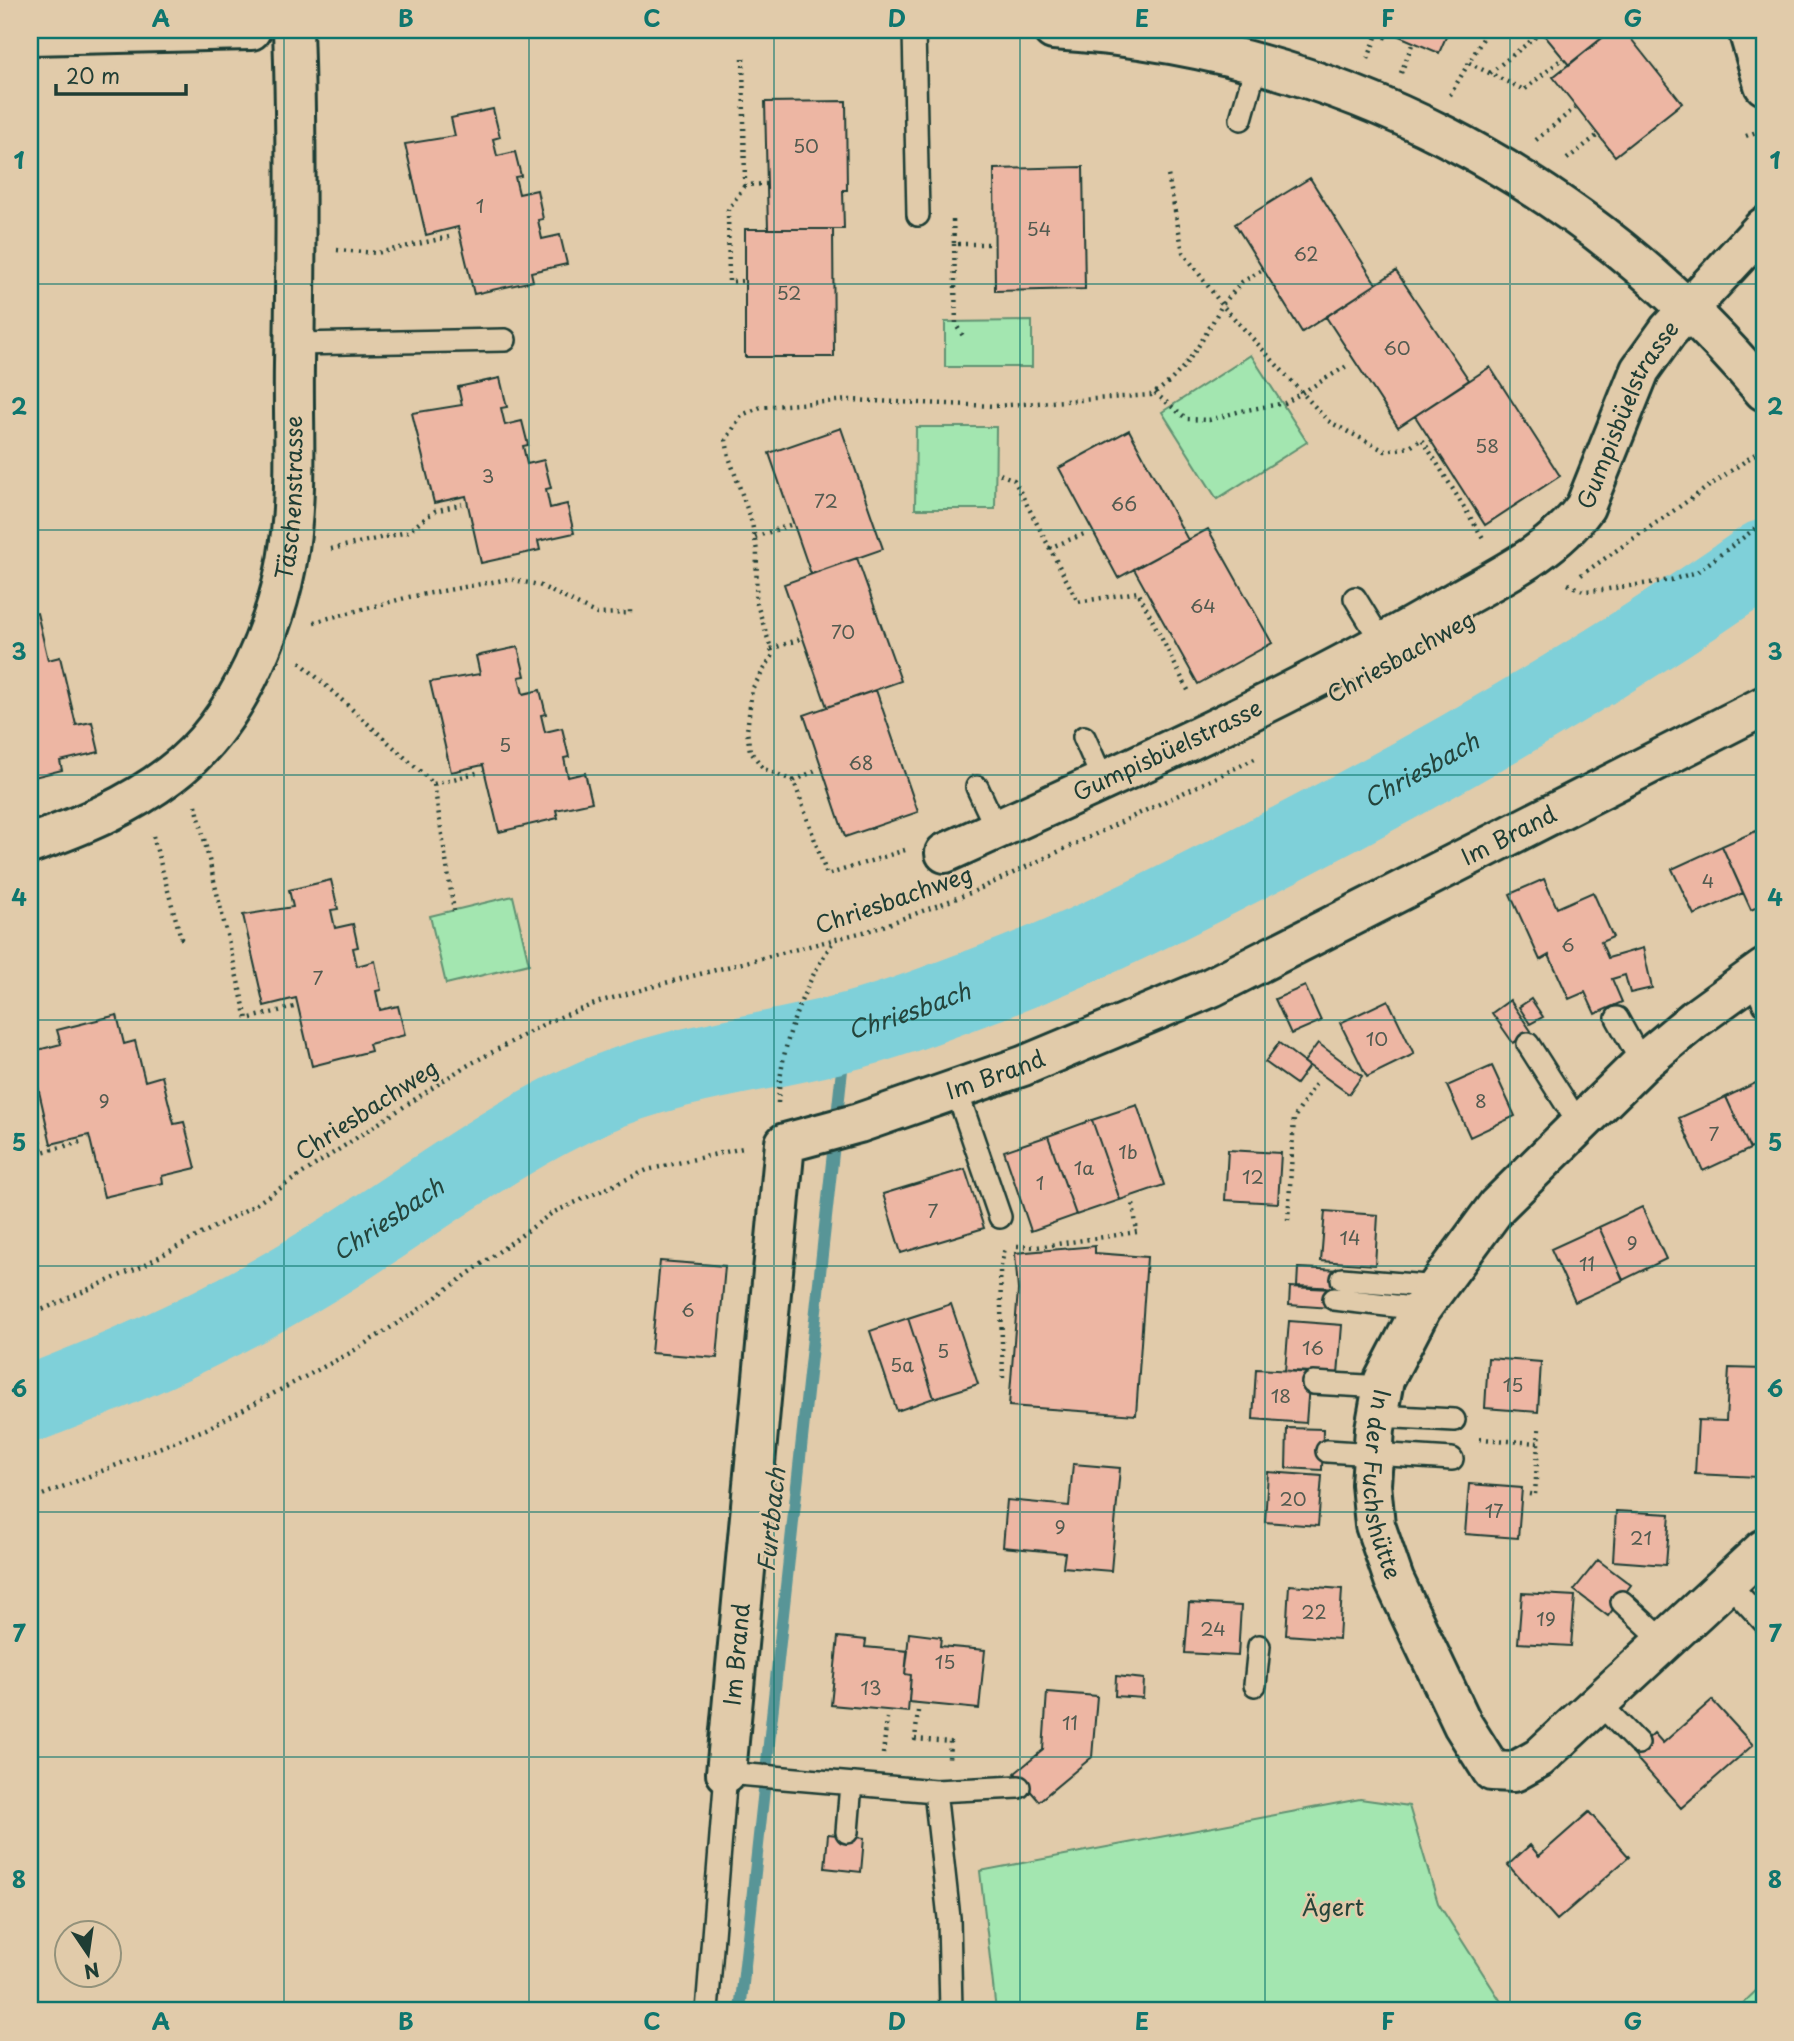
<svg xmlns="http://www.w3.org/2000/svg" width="1794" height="2041" font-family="'Playpen Sans',sans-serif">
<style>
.green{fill:#a3e6b0;stroke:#619272;stroke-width:2}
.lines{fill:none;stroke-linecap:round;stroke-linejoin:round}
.stream{stroke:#599597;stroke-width:12}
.river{stroke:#7fd0d9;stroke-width:77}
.building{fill:#edb6a3;stroke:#1f3d34;stroke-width:2}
.lane-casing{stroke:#1f3d34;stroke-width:26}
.street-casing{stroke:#1f3d34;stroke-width:44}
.path{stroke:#1f3d34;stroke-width:4.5;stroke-dasharray:2 5;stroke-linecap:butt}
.lane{stroke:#e1cbaa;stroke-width:21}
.street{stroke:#e1cbaa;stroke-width:38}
.grid{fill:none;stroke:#0f766e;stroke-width:2;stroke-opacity:0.55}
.labels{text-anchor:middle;stroke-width:5;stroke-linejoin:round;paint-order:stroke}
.number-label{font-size:19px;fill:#525b50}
.street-label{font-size:23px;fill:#1f3d34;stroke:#e1cbaa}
.park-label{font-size:23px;fill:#26453a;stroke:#e1cbaa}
.water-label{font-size:24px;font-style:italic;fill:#24443c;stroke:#e1cbaa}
.neatline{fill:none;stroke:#0f766e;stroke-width:2.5}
.grid-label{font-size:23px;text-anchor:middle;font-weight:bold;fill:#0f766e}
</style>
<rect width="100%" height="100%" fill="#e1cbaa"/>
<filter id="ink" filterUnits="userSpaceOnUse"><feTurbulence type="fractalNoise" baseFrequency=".0143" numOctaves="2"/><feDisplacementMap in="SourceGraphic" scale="14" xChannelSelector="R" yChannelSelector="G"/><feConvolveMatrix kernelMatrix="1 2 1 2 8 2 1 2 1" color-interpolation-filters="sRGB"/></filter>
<g filter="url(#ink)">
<path class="green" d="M1032,321V367H945V322Z
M1251,355L1307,442L1217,499L1162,412Z
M916,427H996L995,509H915Z
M513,896L529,964L446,984L430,916Z
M1360,1799L1409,1806L1438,1903L1507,2011H996L980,1871Z
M1764,1983V2011H1735Z"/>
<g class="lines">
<path class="stream" d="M740,2011L846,1033"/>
<path class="river" id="s1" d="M30,1404C126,1368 223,1324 311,1270C406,1213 492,1142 594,1097C670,1063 759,1055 839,1034C889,1022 939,1002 987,984C1088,947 1183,897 1278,848C1446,761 1609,667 1764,558"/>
</g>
<path class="building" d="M1385,30H1449L1439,53Z
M1540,30H1612L1569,65Z
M1612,30H1624L1682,103L1615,156L1553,77Z
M846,101L847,190H843L844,229H768L765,102Z
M493,109L500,137L493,139L497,156L515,152L521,176L515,177L519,194L537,190L543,219L538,220L542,239L560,235L567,264L531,272L533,281L474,294L458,227L426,235L405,144L455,136L451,118Z
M1083,167L1085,289L995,291L994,169Z
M1310,178L1376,284L1302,332L1235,224Z
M745,229H833L834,357H745Z
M1396,271L1469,380L1398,427L1326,317Z
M1490,367L1560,476L1485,525L1415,416Z
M500,378L507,407L501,408L505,425L522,421L528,445L523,446L527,464L544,460L551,488L546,489L550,508L567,504L574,533L538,541L540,550L481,563L466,496L434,503L412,413L462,405L458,387Z
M841,428L883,549L811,574L769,453Z
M1129,430L1188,540L1118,578L1059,468Z
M1208,529L1272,643L1198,684L1134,569Z
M857,558L901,681L827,707L784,584Z
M37,613L48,660L60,657L76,725L92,722L99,752L60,761L62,770L30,778V614Z
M518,647L525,676L519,677L523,694L540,690L546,714L541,715L545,732L562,728L569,757L564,758L568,777L585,773L592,802L556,810L558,818L499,832L483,765L451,772L430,682L480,674L476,656Z
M876,690L918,812L845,837L804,715Z
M1756,831L1764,850V904L1751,910L1722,846Z
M1722,846L1743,893L1694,915L1672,869Z
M1544,879L1557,908L1593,892L1613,937L1601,942L1608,958L1643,948L1652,988L1630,993L1625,975L1612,979L1622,1002L1595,1014L1585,992L1569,999L1549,955L1540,960L1510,894Z
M331,880L338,909L331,910L335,928L353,924L358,947L353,948L357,966L375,961L381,990L376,991L380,1010L398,1006L405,1035L369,1044L371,1051L312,1066L296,998L264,1006L243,915L293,907L289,890Z
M1305,986L1321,1021L1291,1034L1275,999Z
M1531,999L1543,1017L1530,1024L1519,1007Z
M1388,1000L1414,1054L1367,1077L1340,1023Z
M1510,1000L1531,1031L1513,1043L1492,1013Z
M117,1015L124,1044L135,1041L145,1081L162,1076L174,1124L184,1122L196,1168L162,1176L163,1183L104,1197L89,1135L51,1144L30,1052L61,1044L57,1030Z
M1279,1043L1309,1066L1296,1084L1265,1062Z
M1318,1043L1362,1076L1349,1094L1304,1062Z
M1492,1066L1515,1116L1470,1137L1447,1086Z
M1764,1079V1143L1750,1149L1726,1097Z
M1726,1097L1750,1149L1703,1171L1679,1118Z
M1137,1105L1164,1185L1120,1200L1092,1120Z
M1092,1120L1120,1200L1076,1215L1048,1136Z
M1048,1136L1076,1215L1031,1231L1004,1151Z
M1228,1150L1281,1153L1278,1203L1225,1200Z
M965,1169L984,1228L901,1253L883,1194Z
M1642,1207L1666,1259L1623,1280L1599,1227Z
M1325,1211L1378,1215L1375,1265L1321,1261Z
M1599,1227L1623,1280L1575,1302L1551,1249Z
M1095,1246V1253L1147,1257L1136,1415L1009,1406L1018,1290L1015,1253Z
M660,1261L725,1266L717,1358L651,1353Z
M1298,1268L1341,1270L1339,1288L1297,1286Z
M1290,1287L1332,1289L1331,1308L1289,1305Z
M951,1304L978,1384L934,1398L908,1318Z
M908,1318L934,1398L897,1411L870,1331Z
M1289,1321L1342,1325L1338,1375L1285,1371Z
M1488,1358L1541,1362L1538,1412L1485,1408Z
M1729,1368L1764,1369V1424L1761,1423L1758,1477L1695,1474L1698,1420L1726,1421Z
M1256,1369L1310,1372L1306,1423L1253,1419Z
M1287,1428L1323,1429L1322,1470L1286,1468Z
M1073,1464L1120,1468L1111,1571L1063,1567L1065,1553L1003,1547L1007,1500L1069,1506Z
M1268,1472L1322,1476L1318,1526L1265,1522Z
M1469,1484L1522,1488L1518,1538L1465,1534Z
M1616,1511L1670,1514L1666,1565L1613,1561Z
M1598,1560L1631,1585L1608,1616L1574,1590Z
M1289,1585L1342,1589L1339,1639L1286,1635Z
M1522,1593L1575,1596L1571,1646L1518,1643Z
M1189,1603L1241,1606L1238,1656L1185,1653Z
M909,1633L941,1637L940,1646L985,1650L979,1709L909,1702L911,1675L905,1674Z
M838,1637L866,1640L865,1647L908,1651L905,1674L911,1675L908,1712L831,1705Z
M1116,1676L1144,1679L1143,1698L1115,1696Z
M1047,1692L1097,1696L1092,1757L1039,1801L1015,1773L1043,1750Z
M1712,1700L1753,1745L1681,1808L1632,1753L1654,1733L1663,1743Z
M1589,1812L1629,1857L1557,1920L1508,1865L1530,1845L1539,1856Z
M828,1834L864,1838L861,1872L825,1868Z"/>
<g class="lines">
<g class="lane-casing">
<path id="lane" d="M914,30L918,215
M1241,119L1257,62
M295,344L505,340
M1355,598L1382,642
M1084,737L1103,780
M977,787L997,830
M1752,977L1764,1004
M1617,1018L1642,1063
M1528,1044L1579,1124
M956,1089L1000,1217
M1342,1279L1438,1287
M1334,1299L1421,1309
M1313,1383L1383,1387
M1378,1416L1454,1420
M1327,1451L1452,1459
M1728,1583L1764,1622
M1622,1602L1665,1642
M1255,1685L1259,1646
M1599,1703L1638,1743
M935,1791L949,1918L951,2011
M847,1832L851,1784
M707,2011L726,1773L935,1791L1019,1787"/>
</g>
<g class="street-casing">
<g id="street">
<path d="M1053,30C1333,47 1584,177 1764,391"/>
<path d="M1748,30L1764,85"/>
<path d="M30,35L251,30"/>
<path id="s2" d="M30,844C81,826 128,807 171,774C240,722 282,617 291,533C297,478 293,419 294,364C296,252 297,141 293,30"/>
<path id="s3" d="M945,853C1115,776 1287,700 1449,605C1497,577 1552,553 1585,507L1640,370L1668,331L1764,227"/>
<path id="s4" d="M1764,969L1695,1019L1642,1063L1497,1206L1421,1309L1384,1380L1375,1429L1371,1484L1375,1525L1394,1580L1463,1725L1492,1771L1514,1772L1539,1758L1764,1549"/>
<path id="s5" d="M726,1773L785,1143L859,1123L1023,1066L1212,987L1764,706"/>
</g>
</g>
<path class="path" d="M743,58L745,185L766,184
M1368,59L1377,34L1388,38L1390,32
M1469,63L1524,90L1563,58
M1401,73L1413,42
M1490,73L1542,32
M1450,95L1488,30
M1746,136L1764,129
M1536,140L1576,107
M1567,159L1598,135
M953,220L954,244H991
M954,244L956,325L965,339
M337,250L377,253L449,237
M1261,271L1242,282L1222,305L1328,421L1385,451L1410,447L1422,439L1483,538
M742,281L729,282L728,210L745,185
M1155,393L1187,419L1209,420L1241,411L1285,403L1350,364
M1000,474L1014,480L1078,602L1138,592L1190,694
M755,537L790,525
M1049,548L1084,534
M331,549L407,532L435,511L462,504
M1581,575L1764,448
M1568,584L1583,591L1602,590L1671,580L1697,572L1764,522
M314,622L409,597L509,579L539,585L597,614L630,613V610
M771,649L800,639
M300,662L434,784L454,911
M794,781L818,769
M434,784L480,772
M196,805L247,1019L294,1007
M153,836L181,938L176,939
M905,850L827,875L794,781L764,769L750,751L747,731L752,689L773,655L756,601L757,551L752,523L729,457L726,440L742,415L761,407L849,400L995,406L1151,395C1184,376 1204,338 1222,305L1183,252L1168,175
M778,1103C781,1045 800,991 833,942
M30,1107L42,1152L85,1141
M1288,1220L1294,1118L1317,1082
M1017,1246L1037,1247L1137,1232L1133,1204
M30,1315L144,1265L253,1206L461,1069L548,1022L602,1001L665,983L875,929L973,892L1259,757
M1003,1378L1000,1270L1005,1248
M1480,1439L1538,1443
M1529,1494L1535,1495L1539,1428
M30,1500L206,1429L350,1353L414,1313L552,1213L647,1170L743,1148
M918,1711L915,1739L950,1742L949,1759
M883,1754L887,1718"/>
<use href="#lane" class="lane"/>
<use href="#street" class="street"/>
</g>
</g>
<path class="grid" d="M284,30V2011M529,30V2011M774,30V2011M1020,30V2011M1265,30V2011M1510,30V2011M30,284H1764M30,530H1764M30,775H1764M30,1020H1764M30,1266H1764M30,1512H1764M30,1757H1764"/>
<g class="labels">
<g class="number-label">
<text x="806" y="153">50</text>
<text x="480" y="213">1</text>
<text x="1039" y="236">54</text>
<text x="1306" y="261">62</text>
<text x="789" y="300">52</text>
<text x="1397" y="355">60</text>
<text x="1487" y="453">58</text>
<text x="488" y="483">3</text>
<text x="826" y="508">72</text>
<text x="1124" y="511">66</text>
<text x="1203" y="613">64</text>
<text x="843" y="639">70</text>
<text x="505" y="752">5</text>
<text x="861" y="770">68</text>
<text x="1708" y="888">4</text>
<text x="1568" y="952">6</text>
<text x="318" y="985">7</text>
<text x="1377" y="1046">10</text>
<text x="104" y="1108">9</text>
<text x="1481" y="1108">8</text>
<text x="1714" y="1141">7</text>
<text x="1128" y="1159">1b</text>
<text x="1084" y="1175">1a</text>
<text x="1253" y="1184">12</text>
<text x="1040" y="1190">1</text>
<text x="933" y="1218">7</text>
<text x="1350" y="1245">14</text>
<text x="1632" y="1250">9</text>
<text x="1587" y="1271">11</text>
<text x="688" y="1317">6</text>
<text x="1313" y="1355">16</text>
<text x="943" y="1358">5</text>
<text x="902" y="1372">5a</text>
<text x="1513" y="1392">15</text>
<text x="1281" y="1403">18</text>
<text x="1293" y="1506">20</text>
<text x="1494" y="1518">17</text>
<text x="1060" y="1534">9</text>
<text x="1641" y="1545">21</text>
<text x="1314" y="1619">22</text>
<text x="1546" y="1626">19</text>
<text x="1213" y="1636">24</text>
<text x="945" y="1669">15</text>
<text x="871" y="1695">13</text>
<text x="1070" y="1730">11</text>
</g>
<g class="street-label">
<text dy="8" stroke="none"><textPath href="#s3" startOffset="833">Gumpisbüelstrasse</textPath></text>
<text dy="8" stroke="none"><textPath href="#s2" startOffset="469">Täschenstrasse</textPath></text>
<text transform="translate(1401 657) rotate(-29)" y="8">Chriesbachweg</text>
<text dy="8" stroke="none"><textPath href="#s3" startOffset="245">Gumpisbüelstrasse</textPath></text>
<text dy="8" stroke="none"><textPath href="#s5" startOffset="1421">Im Brand</textPath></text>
<text transform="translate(894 900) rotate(-19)" y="8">Chriesbachweg</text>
<text dy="8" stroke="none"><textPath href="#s5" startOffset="854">Im Brand</textPath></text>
<text transform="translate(367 1110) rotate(-33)" y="8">Chriesbachweg</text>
<text dy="8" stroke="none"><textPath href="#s4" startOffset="672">In der Fuchshütte</textPath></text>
<text dy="8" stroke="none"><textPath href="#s5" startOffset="119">Im Brand</textPath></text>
</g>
<g class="park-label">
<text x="1333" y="1916">Ägert</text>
</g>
<g class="water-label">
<text dy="8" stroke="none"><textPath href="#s1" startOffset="1538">Chriesbach</textPath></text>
<text dy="8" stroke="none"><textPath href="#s1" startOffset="971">Chriesbach</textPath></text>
<text dy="8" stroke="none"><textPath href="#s1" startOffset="404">Chriesbach</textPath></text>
<text transform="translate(772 1520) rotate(-84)" y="8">Furtbach</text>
</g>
</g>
<rect width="1794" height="2041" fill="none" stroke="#e1cbaa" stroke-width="77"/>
<g transform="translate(88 1954) rotate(167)"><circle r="33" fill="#e1cbaa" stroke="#93927b" stroke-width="2"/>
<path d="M0-5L12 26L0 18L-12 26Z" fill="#1f3d34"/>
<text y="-10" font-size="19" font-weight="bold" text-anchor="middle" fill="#1f3d34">N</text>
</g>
<path d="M56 84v10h130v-10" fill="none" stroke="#1f3d34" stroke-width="3.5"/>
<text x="66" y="84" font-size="21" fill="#1f3d34" stroke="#e1cbaa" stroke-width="5" paint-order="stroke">20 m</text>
<rect x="38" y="38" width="1718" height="1964" class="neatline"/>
<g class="grid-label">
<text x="161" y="27">A</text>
<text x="406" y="27">B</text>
<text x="652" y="27">C</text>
<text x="897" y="27">D</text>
<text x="1142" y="27">E</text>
<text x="1388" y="27">F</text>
<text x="1633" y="27">G</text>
<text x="19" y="169">1</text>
<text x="1775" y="169">1</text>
<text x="19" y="415">2</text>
<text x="1775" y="415">2</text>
<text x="19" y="660">3</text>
<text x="1775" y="660">3</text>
<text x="19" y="906">4</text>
<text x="1775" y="906">4</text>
<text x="19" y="1151">5</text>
<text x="1775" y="1151">5</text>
<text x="19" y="1397">6</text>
<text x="1775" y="1397">6</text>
<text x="19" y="1642">7</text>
<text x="1775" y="1642">7</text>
<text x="19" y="1888">8</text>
<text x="1775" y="1888">8</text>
<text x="161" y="2030">A</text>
<text x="406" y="2030">B</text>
<text x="652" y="2030">C</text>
<text x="897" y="2030">D</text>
<text x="1142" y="2030">E</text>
<text x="1388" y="2030">F</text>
<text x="1633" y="2030">G</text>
</g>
</svg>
